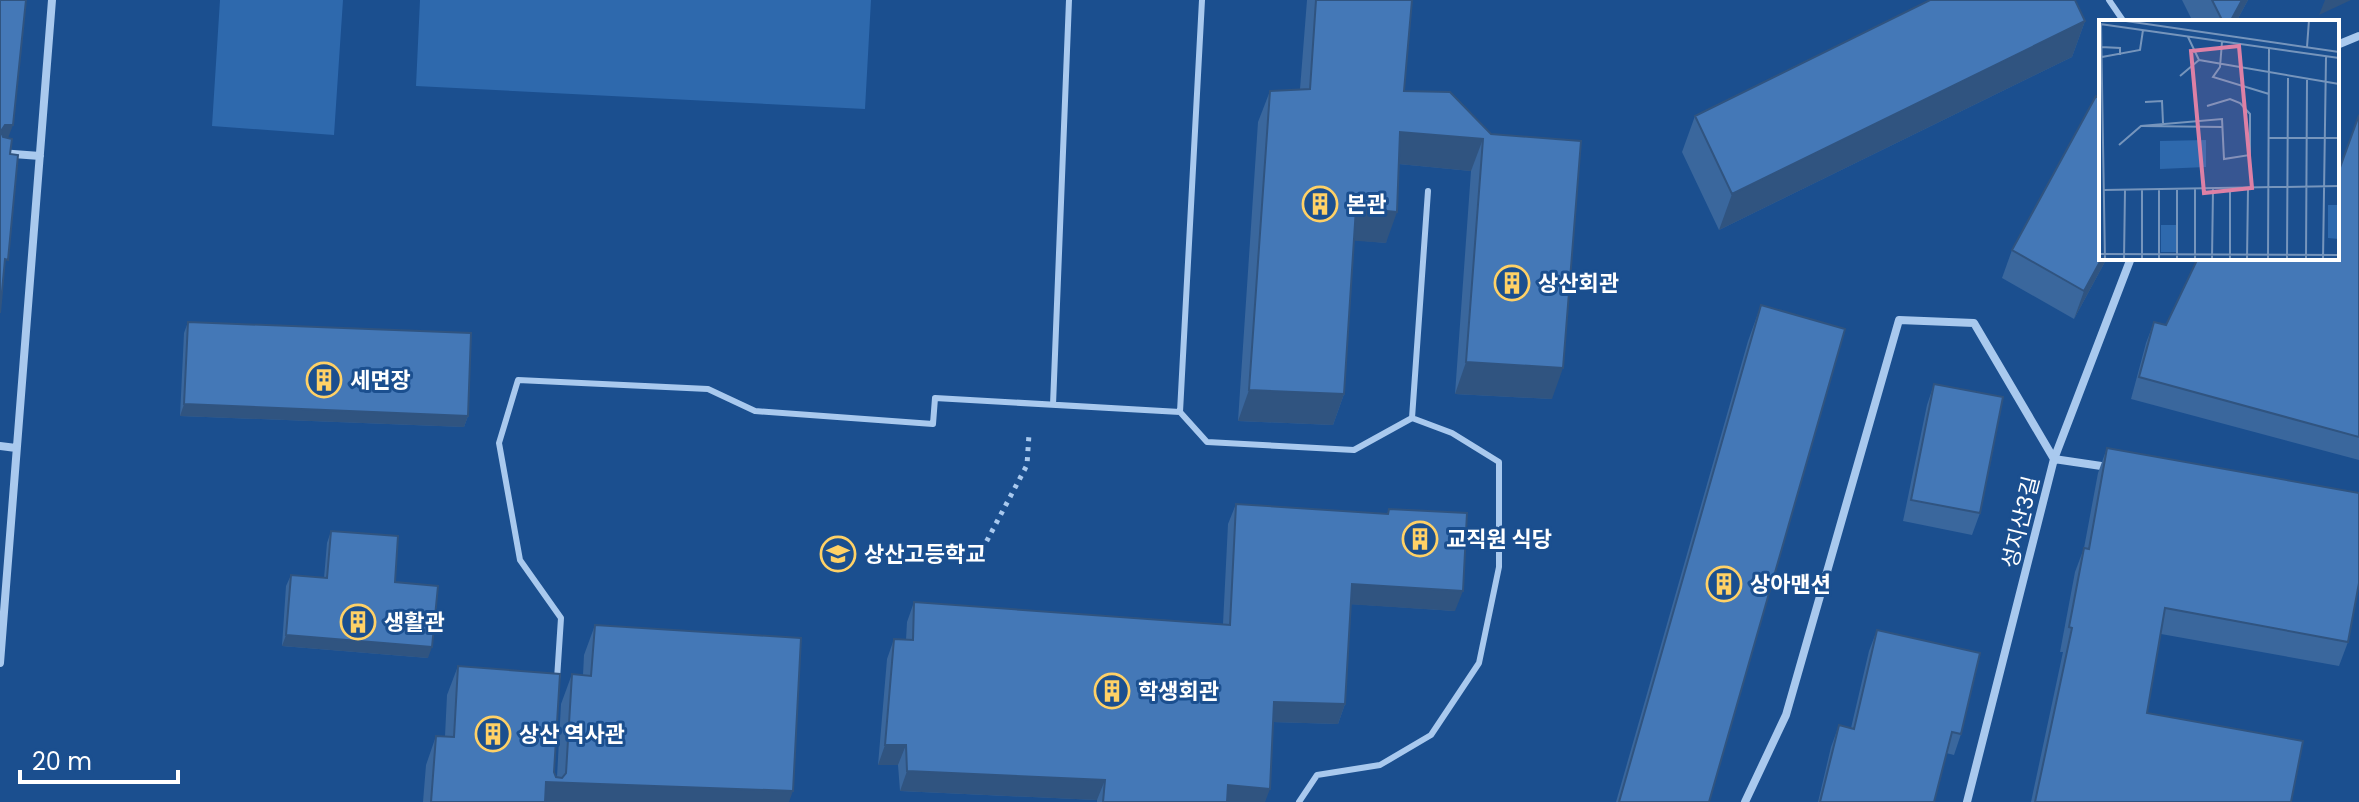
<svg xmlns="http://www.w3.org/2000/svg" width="2359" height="802" font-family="Poppins,'Noto Sans KR',sans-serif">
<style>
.green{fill:#2e69ad}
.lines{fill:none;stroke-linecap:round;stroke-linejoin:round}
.path{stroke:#a9c9ee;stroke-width:5;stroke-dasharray:4 6;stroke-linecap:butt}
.lane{stroke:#a9c9ee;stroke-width:6}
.street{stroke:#a9c9ee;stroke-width:8}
.wall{fill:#3a679d}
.shaded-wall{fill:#305480}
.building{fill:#4478b7;stroke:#305480;stroke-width:2}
.labels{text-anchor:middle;stroke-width:6;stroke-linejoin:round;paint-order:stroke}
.poi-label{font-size:22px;font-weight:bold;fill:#fff;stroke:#1b4f8f;text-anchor:start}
.street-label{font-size:22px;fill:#fff;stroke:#1b4f8f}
.inset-road{fill:none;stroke:#7695bc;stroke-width:2}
.view{fill:#dd80a5;fill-opacity:0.15;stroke:#dd80a5;stroke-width:4}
.inset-edge{fill:none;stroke:#fff;stroke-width:4}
</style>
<rect width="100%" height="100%" fill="#1b4f8f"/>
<path class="green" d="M220,0H343L334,135L212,126Z
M420,0H871L865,109L416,86Z"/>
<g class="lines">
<path class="path" d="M982,550L1027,465L1029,434"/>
<path class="lane" d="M2109,0L2124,22
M1053,405L1069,0
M1180,412L1207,442L1354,450L1412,418
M557,679L561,618L520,560L499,443L518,380L708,389L755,411L933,424L935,398L1180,412L1202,0
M1299,802L1317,775L1380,765L1431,735L1479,663L1499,567V462L1452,433L1412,418L1428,191"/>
<path class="street" d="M2337,45L2359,36
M0,153L40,156
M0,446L16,448
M0,663L52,0
M1745,802L1786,715L1899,320L1974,323L2054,459L2108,467
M1967,802L2054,459L2131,258"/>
</g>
<path class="wall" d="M1307,0H1412L1404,91L1491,134L1552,399L1455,394L1471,171L1399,164L1386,243L1354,240L1344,394L1333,425L1238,421L1258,122L1270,91L1300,89Z
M2182,0H2248L2236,22H2193Z
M2085,21L2072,57L1719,230L1682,152L1695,116Z
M2359,115V460L2131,399L2146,343L2154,322L2166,325L2337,258Z
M2012,250L2101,258H2107L2074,319L2002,278Z
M1761,305L1709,802H1616L1748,341Z
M188,322L468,416L464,427L180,416L184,333Z
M1934,384L1980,513L1972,535L1903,521L1927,405Z
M2107,448L2348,642L2339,666L2161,634L2147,713L2291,802H2031L2063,652H2060L2075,572L2084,548L2098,473Z
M1236,504L1387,514L1389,509L1455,611L1351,604L1345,704L1338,724L1273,722L1265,802H1097V800L900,791L898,765H878L887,659L894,639L906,640L907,622L914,602L1223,624L1228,524Z
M331,531L395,582L428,658L282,646L286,586L291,575L324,578L327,543Z
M595,625L789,802H423L426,765L436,736H445L447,695L458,666L554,772L557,777L561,704L572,674L583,675L584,655Z
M1877,630L1961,734L1954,755L1946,753L1934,802H1818L1831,747L1839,725L1851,728L1869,651Z"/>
<path class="shaded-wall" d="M2242,0H2248L2236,22H2230Z
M2325,0H2351L2319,15Z
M2085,21L2072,57L1719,230L1732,194Z
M5,125H13L5,146L1,131Z
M1400,132L1483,139L1471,171L1388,163Z
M1356,208L1397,212L1386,243L1345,240Z
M2102,258H2107L2074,319L2084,291Z
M1466,362L1563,368L1552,399L1455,394Z
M1249,390L1344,394L1333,425L1238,421Z
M184,404L468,416L464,427L180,416Z
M1352,584L1463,591L1455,611L1345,604Z
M286,635L432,647L428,658L282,646Z
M1274,702L1345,704L1338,724L1267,722Z
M885,745H906L898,765H878Z
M907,771L1105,780L1097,800L900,791Z
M546,782L793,791L789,802H539Z
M1228,785L1270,789L1265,802H1222Z"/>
<path class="building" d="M0,0H26L13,125H5L1,131L3,137L12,139L10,154L18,155L8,260L5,259L0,313Z
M1316,0H1412L1404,91L1450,92L1491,134L1581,141L1563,368L1466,362L1483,139L1400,132L1397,212L1356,208L1344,394L1249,390L1270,91L1310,89Z
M1930,0H2075L2085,21L1732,194L1695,116Z
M2212,0H2242L2230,22H2223Z
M2096,96L2101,99V258H2102L2084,291L2012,250Z
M2359,115V437L2139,377L2154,322L2166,325L2198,258H2337V176Z
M1761,305L1845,329L1709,802H1619Z
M188,322L471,333L468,416L184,404Z
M1934,384L2003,397L1980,513L1911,500Z
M2107,448L2359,493V583L2348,642L2165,608L2147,713L2303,741L2291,802H2035L2072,628L2069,627L2084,548L2089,549Z
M1236,504L1388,514L1389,509L1467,513L1463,591L1352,584L1345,704L1274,702L1270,789L1228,785L1227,802H1103L1105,780L907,771L906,745H885L894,639L913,640L914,602L1230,625Z
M331,531L398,536L395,582L438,586L432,647L286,635L291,575L327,578Z
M595,625L801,638L793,791L546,782L545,802H431L436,736L454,737L458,666L560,674L554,772L556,777L562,778L566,773L572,674L591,676Z
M1877,630L1980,653L1961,734L1952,732L1934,802H1820L1839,725L1854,729Z"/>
<defs>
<g id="building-ring" transform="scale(1.8)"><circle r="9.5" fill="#1b4f8f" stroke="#ffd166" stroke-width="1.5"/><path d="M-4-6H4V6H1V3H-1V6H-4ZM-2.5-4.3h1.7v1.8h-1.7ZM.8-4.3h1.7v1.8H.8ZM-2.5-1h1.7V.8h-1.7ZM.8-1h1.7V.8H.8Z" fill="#ffd166"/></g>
<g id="school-ring" transform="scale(1.8)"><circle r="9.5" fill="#1b4f8f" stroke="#ffd166" stroke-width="1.5"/><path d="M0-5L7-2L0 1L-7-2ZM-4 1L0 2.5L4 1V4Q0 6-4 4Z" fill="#ffd166"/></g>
</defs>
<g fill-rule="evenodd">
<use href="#building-ring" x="1320" y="204"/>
<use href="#building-ring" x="1512" y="283"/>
<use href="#building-ring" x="324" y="380"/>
<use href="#building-ring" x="1420" y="539"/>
<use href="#school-ring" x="838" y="554"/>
<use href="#building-ring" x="1724" y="584"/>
<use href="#building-ring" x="358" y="622"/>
<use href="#building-ring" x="1112" y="691"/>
<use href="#building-ring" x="493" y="734"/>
</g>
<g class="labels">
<g class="poi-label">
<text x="1346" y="212">본관</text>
<text x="1538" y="291">상산회관</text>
<text x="350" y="388">세면장</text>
<text x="1446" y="547">교직원 식당</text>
<text x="864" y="562">상산고등학교</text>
<text x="1750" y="592">상아맨션</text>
<text x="384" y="630">생활관</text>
<text x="1138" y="699">학생회관</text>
<text x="519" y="742">상산 역사관</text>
</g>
<g class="street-label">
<text transform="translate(2020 522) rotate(-76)" y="8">성지산3길</text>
</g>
</g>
<g transform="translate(2099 20)">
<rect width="240" height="240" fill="#1b4f8f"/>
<path d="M107,120V147L61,149V121ZM229,185H240V219L229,218ZM62,205H77V232H62Z" fill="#2e69ad"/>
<path class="inset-road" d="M20,0L240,32M1,4L240,38M2,4L6,240M89,17L100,40M123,22L121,47L114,57L170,74M2,27L21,28V35M208,27L210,0M3,37L41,30L44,10M100,40L240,64M81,56L100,40M46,82L63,81L64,103M43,106L123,107M170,118H240M20,125L42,106L123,99L125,139L151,135V94L141,83L131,79L108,86M5,170L240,166M43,170V240M60,170V240M78,170V240M0,234L240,235M25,240L26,170M96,240V169M113,240L114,169M131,240V169M148,240L149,169M169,240L170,28M188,240L189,58M207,240L208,60M224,240L227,37"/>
<path class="view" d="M140,26L153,168L105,173L92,31Z"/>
<rect width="240" height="240" class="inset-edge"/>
</g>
<path d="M20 770v12h158v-12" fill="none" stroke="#ffffff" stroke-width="4"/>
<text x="32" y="770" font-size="24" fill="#ffffff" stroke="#1b4f8f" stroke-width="6" paint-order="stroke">20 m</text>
</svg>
